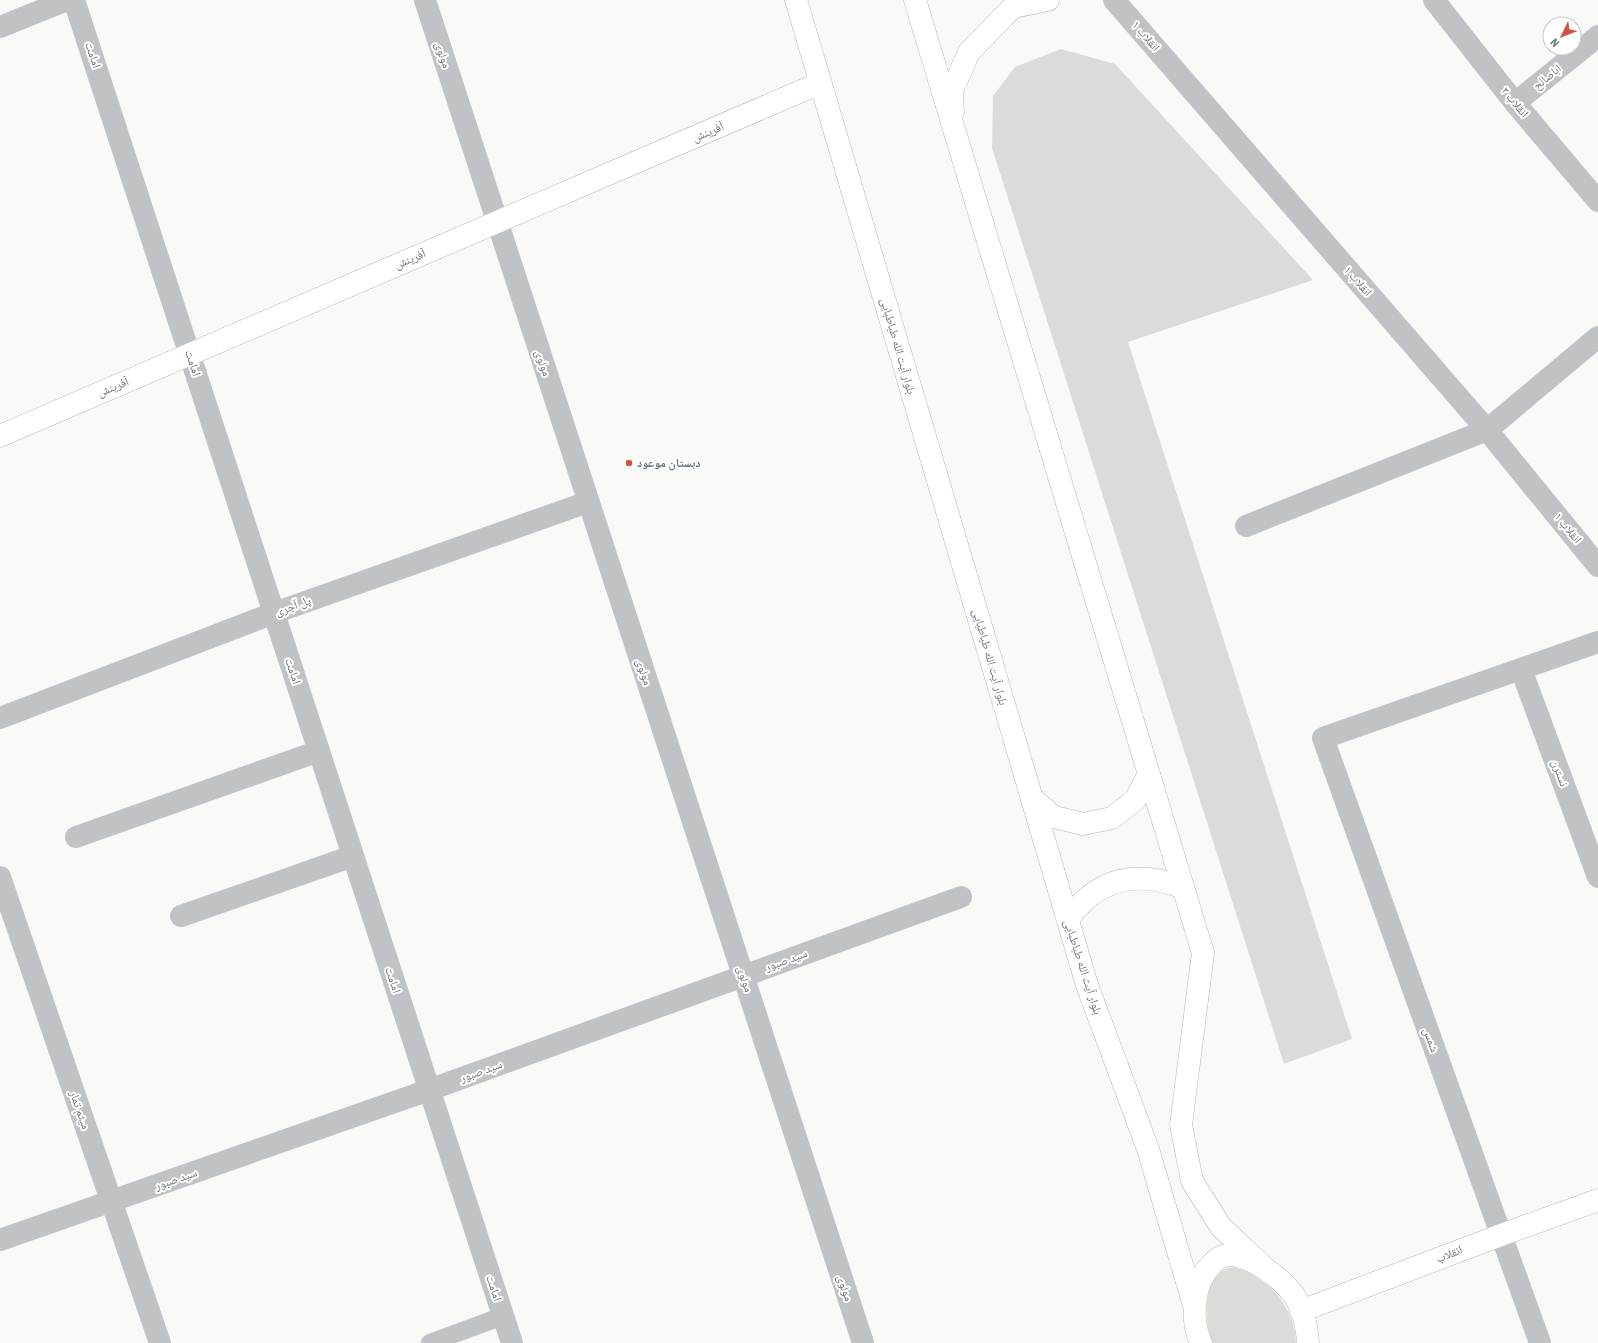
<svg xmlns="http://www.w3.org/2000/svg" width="1598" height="1343" font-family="'Roboto Condensed','Noto Naskh Arabic',sans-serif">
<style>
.green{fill:#daddd7}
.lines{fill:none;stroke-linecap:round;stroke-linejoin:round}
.secondary-casing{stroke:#b1b8bb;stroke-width:23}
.lane{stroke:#bfc3c6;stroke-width:18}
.street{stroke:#bfc3c6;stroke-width:22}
.secondary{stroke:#fff;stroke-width:22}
.poi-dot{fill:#cd5443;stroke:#fff;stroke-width:1.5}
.labels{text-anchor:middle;stroke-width:4;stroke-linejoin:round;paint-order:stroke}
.street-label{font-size:12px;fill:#67777e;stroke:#fff}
.poi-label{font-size:12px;font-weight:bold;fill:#67777e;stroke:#fff;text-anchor:start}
</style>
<rect width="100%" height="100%" fill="#f9f9f7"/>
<path class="green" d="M1061,49L1115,64L1313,280L1128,342L1352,1039L1284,1064L992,148L993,96L1015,67Z
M1233,1267C1268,1276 1295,1307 1296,1343H1213C1203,1322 1202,1270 1233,1267Z"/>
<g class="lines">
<g class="secondary-casing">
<path id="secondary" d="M796,0L1087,985L1148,1149L1195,1309
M915,0L1203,953L1181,1125L1192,1181L1221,1227L1267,1270
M953,112L952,91L969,52L1013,7L1048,0
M0,436L820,83
M1032,798L1054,817L1083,824L1112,818L1135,800L1149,774
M1068,919C1098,878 1137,869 1183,888
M1301,1311L1501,1235L1598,1200
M1201,1343C1190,1319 1193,1281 1213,1263C1215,1261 1218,1258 1220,1257C1243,1248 1280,1277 1293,1294C1303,1308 1307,1326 1308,1343"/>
</g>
<path class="lane" d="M430,1343L503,1316"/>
<path class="street" d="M74,0L512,1343
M425,0L863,1343
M1114,0L1487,430L1598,566
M1434,0L1515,103L1598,201
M0,27L67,0
M1515,103L1598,36
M1246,526L1487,430L1598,337
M1521,669L1598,877
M0,718L274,613L588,502
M76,837L319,751
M0,877L160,1343
M181,916L353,856
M0,1240L429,1090L961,897
M1540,1343L1323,738L1598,642"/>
<use href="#secondary" class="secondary"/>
</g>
<circle class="poi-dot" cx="629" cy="463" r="4"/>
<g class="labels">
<g class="street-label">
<text transform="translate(1146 36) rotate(49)" y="4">انقلاب ۱</text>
<text transform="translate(93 55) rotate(72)" y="4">امامت</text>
<text transform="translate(443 55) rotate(72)" y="4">مولوی</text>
<text transform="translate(1547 77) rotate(-39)" y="4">اباصالح</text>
<text transform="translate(1515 102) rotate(51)" y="4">انقلاب ۲</text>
<text transform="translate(708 132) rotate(-23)" y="4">آفرینش</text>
<text transform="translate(410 259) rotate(-23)" y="4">آفرینش</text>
<text transform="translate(1358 281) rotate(49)" y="4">انقلاب ۱</text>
<text transform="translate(898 346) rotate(74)" y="4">بلوار آیت الله طباطبایی</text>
<text transform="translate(193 363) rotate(72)" y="4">امامت</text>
<text transform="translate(543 363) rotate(72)" y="4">مولوی</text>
<text transform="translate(113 387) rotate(-23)" y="4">آفرینش</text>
<text transform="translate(1568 528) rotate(51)" y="4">انقلاب ۱</text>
<text transform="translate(293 606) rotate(-20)" y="4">پل آجری</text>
<text transform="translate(990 657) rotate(74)" y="4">بلوار آیت الله طباطبایی</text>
<text transform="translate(293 671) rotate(72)" y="4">امامت</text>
<text transform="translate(644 672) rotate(72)" y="4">مولوی</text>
<text transform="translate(1560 773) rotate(70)" y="4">نسترن</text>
<text transform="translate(786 960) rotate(-20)" y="4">سید صبور</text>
<text transform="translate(1083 967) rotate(72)" y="4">بلوار آیت الله طباطبایی</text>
<text transform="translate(745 979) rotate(72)" y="4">مولوی</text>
<text transform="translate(393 980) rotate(72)" y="4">امامت</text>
<text transform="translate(1431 1040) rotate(70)" y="4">شمس</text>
<text transform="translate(481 1071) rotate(-20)" y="4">سید صبور</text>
<text transform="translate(80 1110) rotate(71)" y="4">میثم تمار</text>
<text transform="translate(176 1179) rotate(-19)" y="4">سید صبور</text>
<text transform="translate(1449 1254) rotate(-21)" y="4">انقلاب</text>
<text transform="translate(494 1288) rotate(72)" y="4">امامت</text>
<text transform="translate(845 1288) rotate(72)" y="4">مولوی</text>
</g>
<g class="poi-label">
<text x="637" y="467">دبستان موعود</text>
</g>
</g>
<g transform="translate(1562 36) rotate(227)"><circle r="19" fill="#ffffff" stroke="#c2c9cb"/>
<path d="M0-3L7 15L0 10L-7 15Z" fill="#cd5443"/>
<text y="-6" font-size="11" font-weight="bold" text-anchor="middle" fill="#67777e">N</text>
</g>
</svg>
